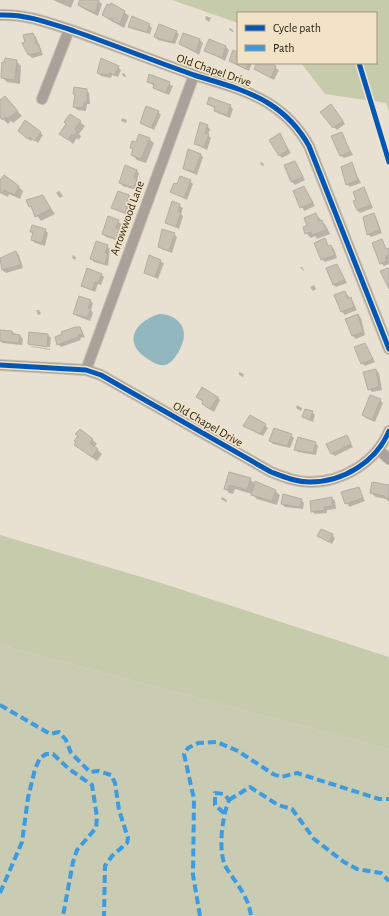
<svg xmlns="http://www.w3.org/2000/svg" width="389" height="916" font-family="'Alegreya Sans',sans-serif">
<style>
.green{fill:#c9cbb3}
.forest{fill:#c6cbac}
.water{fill:#93b7bf}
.shadow{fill:#0003}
.building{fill:#c8c0b1;stroke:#b4aea2}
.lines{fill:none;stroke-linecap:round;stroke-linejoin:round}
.minor-casing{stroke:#c4bdb1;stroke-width:12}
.minor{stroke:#a8a29a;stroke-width:10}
.quiet{stroke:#3d9bdf;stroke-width:4;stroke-dasharray:8 4;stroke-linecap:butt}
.cycleway-casing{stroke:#f2e3c7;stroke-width:8}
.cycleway{stroke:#0057b8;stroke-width:5}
.labels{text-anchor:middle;stroke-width:3.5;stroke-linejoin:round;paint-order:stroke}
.street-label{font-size:12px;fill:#272117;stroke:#f2e3c7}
</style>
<rect width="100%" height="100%" fill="#e8e0d1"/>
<path class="green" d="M0,645L389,749V916H0Z"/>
<path class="forest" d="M172,0H389V111L386,103L325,94L301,63H376V13H238V23Z
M0,535L158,582L389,657V749L0,645Z"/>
<path class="water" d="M159,314C171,314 184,321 184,335C184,341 181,347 178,353C175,357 171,364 165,365C161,366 155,364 151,361C123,346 131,323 159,314Z"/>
<path class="shadow" d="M53,0H74L71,8Z
M81,0L99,1L102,4L98,16L82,8L79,5Z
M124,12L129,16L124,28L108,19L103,15Z
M206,16L211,18L209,22L205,19Z
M149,25L152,28L150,34L132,29L129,26Z
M230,28L234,31L233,32L229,30Z
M176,32L179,34L175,44L158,40L155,37Z
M33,34L36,37L43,55L32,58L29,55Z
M184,34L200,40L203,43L199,55L180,44Z
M226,47L229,50L225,61L205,50Z
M238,53V63H252L249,71L231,61Z
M16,61L21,66L20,84L7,82L2,77Z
M258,63H268L279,70L274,80L256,69Z
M118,67L121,70L118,77L112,75L111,78L101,76L98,73Z
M122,73L125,74L126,77L123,76Z
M150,75L173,86L169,95L157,90L154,86L148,81Z
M75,88L86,90L89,93L90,104H87L86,111L77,110L74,106Z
M0,101L9,102L22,116L13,123L11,121L8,124L3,119L0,111Z
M208,104L230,106L233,109L230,118L218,113L216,109Z
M334,108L345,124L337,130L334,127Z
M158,112L161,115L154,130L141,123Z
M122,118L127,120L126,123L121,121Z
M26,121L43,135L38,143L33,139L31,141L22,134Z
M80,122L85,126L79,134L81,136L79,140L77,138L73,144L61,134Z
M207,126L210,129L208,135L211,138L207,150L195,144Z
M341,133L353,155L344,158L341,156Z
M280,135L291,153L282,158L279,155Z
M149,139L154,143L146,163L137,160L132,155L133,150L131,148Z
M200,154L203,157L197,175L187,171L184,168Z
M262,162L264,165L262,166L260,163Z
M295,162L305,180L295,185L292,182Z
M351,164L361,183L350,187L347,184Z
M136,170L139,173L137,180L139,182L136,190L123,186L120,183Z
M5,177L13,181L23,191L20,199L9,194L8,197L0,193V183Z
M190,181L193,184L187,200L171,192L177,185Z
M304,187L315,206L304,211L295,191Z
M364,189L373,208L360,213L357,210V200Z
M59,191L63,196L60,198L56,193Z
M42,196L55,214L41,221L30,206Z
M129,196L132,199L127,215L113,208Z
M173,202L183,208L181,214L183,216L179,229L166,222Z
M316,214L326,226L330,234L317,239L315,236L311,238L306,233Z
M374,214L376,217L382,233L371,237L368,234Z
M108,217L122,224L119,231L122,233L119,241L106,237L103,234Z
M45,230L48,233L45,246L35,243L32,240L34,233L31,231Z
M174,234L177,237L172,253L162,249L159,246Z
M325,240L329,247L334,249L337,258L325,262L322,259Z
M382,240L387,250L389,249V264L384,266L381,263Z
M107,246L110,249L108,266L94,262L92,259Z
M16,252L19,255L23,268L6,273L2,270L0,259Z
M73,255L76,257L75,260L72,258Z
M150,256L164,263L158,279L146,273Z
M336,265L347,283L336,287L333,284Z
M300,267H302L304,271H303Z
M101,274L104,277L101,285L98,284L95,292L82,286Z
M314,285L316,289L313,291L310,287Z
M345,292L353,302L357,310L345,315L342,312Z
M90,301L93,303L91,310L93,313L90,321L77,316L74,313Z
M36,310H39L41,314L38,315Z
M358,315L361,318L365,335L356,339L353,336Z
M80,328L85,337L80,338L81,340L61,347L58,344Z
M0,331L12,332L20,336L23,339L22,345L2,343Z
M48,335L51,338L50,347L31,344V346L29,344Z
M364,344L375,362L365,366L362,363Z
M31,346L50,349V350L32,347Z
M376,370L379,373L382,390L372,392L369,389Z
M239,372L244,374L243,377L239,375Z
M197,397H218L220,400L214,412L206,407L203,404L204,402Z
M380,400L383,403L375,422L366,418L363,415Z
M297,405L302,408L301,411L296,408Z
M312,412L315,415L313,422L303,417Z
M265,425L268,428L263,436L244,426Z
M291,435L294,438L290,448L273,444L270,441Z
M346,436L353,447L335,456L332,454Z
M92,439L97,444L94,447L102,454L97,461L75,445Z
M315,443L318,446L316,455L298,452L296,450Z
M230,473L250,479L255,484L256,483L266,486L275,491L280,495L277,505L257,499L252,494L235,489L233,494L229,493L225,488Z
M389,486V502L386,499L376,497L371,493Z
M358,488L365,501L349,507L342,492Z
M222,497L227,500L226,502L221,499Z
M332,498L335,501L336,509L327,510V513L315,514L312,511Z
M301,500L304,503L303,509L285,507L282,504Z
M332,535L335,538L332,544L318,536Z"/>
<path class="building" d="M80,0H99L95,13L78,5Z
M111,3L125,11L120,24L112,21L113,19L110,18V19L102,15L107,4L110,5Z
M132,16L150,24L147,32L128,27Z
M159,24L177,31L172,42L154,37Z
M33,33L37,45H39L41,52L28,55L22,43L25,42L23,35Z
M183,33L200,39L196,52L179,44Z
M209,39L226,46L222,58L204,51Z
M233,50L238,52V63H249L246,69L229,61Z
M5,58L17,60L15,80L1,78L2,62H4Z
M101,58L119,66L115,75L109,73L108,75L97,73Z
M257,63H270L276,66L271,78L254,69Z
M149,74L170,82L166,93L153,88L154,84L147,82Z
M74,87L87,89V102H84L83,108L73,107L75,95L73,94Z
M5,96L18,111L7,119L6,117L2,120L0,117V100Z
M209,97L231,105L227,115L214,111L215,107L207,104Z
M331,104L343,121L333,128L320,112Z
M146,106L159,111L151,128L140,123Z
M70,114L81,121L75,129L77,131L74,136L72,134L68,140L59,134L66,124L64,122Z
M25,120L41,132L35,141L29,137L28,139L18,131Z
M200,122L208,125L205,133L209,134L204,147L194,144Z
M342,132L350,152L340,156L331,136Z
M280,133L288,150L279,156L269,140Z
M139,134L150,138L141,159L131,155L133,149L130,148L132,141L136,142Z
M188,149L201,154L194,172L183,169Z
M295,161L303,177L291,182L284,165Z
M352,162L358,180L346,185L341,167Z
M125,165L137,170L134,177L137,179L134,188L119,183Z
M4,175L19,186L15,195L4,190L3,193L0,192V180Z
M180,176L191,180L184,198L170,192L174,183L177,184Z
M304,186L313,203L300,208L293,191Z
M364,187L371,205L357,210L353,201L356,200L353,192Z
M118,191L129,195L125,213L111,208Z
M43,195L51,209L35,217L31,206L29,207L26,200Z
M172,201L180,204L178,211L181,212L176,227L165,223Z
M316,213L319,221L322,220L326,230L312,235L310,232L305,234L303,227L307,226L304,218Z
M374,213L380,230L367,235L363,217Z
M108,216L119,220L116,228L119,229L116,239L102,234Z
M32,225L46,229L42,243L31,240L33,232H30Z
M162,229L175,233L169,251L158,247Z
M325,238L328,246L331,245L335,255L321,260L314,243Z
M382,239L386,249L389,248V255L385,257L387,261L380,264L372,243Z
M96,241L108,245L105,253L108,254L105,264L90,259Z
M16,251L21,265L2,270L0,258Z
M149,255L161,260L155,277L144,273Z
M337,264L345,280L333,285L326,268Z
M87,268L102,274L98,283L95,282L92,290L81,286Z
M388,268L389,270V289L380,271Z
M345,291L348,299L351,297L354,307L341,312L334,295Z
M79,296L91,300L88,308L91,309L87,318L73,314Z
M358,314L363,332L352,336L345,319Z
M75,327H80L83,334L78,335L79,337L57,345L55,337L62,334L61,332Z
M0,330L12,331V334L20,335L19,343L0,341Z
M29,332L48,334L47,347L28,344Z
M365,343L373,359L361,364L354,347Z
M376,369L379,387L368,390L363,372Z
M202,387L218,397L210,409L202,404L203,401L196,397Z
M370,395L381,399L372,420L362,415Z
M305,409L313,411L310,420L302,417Z
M250,415L266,424L260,434L243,426Z
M274,428L292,434L287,446L269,441Z
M80,429L93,439L90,443L98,449L92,457L74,445L76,442L74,441L78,436L75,434Z
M347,435L351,444L331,454L326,444Z
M298,437L316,442L313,453L294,450Z
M229,472L251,478L247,490L230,485L228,490L224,489Z
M255,481L276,490L272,501L251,495Z
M372,482L389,485V499L384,498L385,496L370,493Z
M359,487L363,498L345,504L341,492Z
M283,494L302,499L300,507L281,504Z
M332,497L333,506L324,507L325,510L311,512L310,501Z
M321,529L333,534L329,542L317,536Z"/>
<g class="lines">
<g class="minor-casing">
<path id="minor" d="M0,15C27,14 49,23 74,31C114,45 154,61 194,75C219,83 245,89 268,103C286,114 299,128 309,146L389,349
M42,99L69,30
M0,365L86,370L101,375L271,472C284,477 296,482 310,482C343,482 376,462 389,431
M86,370L194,75
M379,450L389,459"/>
</g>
<use href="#minor" class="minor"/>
<path class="quiet" d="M0,705L50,734L59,732L66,740L71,753L90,772L98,771L111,775L115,783L119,810L128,838L127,843L112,856L105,866L104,916
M229,800L250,787L278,805L292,809L314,839L344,862L357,869L381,873L389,881
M224,813L215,805V793L224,794L229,800C222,817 217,854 227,869C237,884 249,898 251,916
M0,893L22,842L28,798L35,769L40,758L46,754H53L69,769L92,785L97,817L96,828L77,850L73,862L63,916
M200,916L193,875L194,799L184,754L188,748L198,743L217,742L238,751L273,774L281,777L297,773L379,799H389"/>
<g class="cycleway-casing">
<path id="cycleway" d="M0,15C27,14 49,23 74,31C114,45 154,61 194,75C219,83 245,89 268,103C286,114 299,128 309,146L389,349
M359,63L389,162
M0,365L86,370L101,375L271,472C284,477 296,482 310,482C343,482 376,462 389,431"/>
</g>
<use href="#cycleway" class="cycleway"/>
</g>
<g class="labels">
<g class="street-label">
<text transform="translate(214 70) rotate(19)" y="4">Old Chapel Drive</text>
<text transform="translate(127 218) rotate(-70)" y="4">Arrowwood Lane</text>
<text transform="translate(208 424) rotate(30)" y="4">Old Chapel Drive</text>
</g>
</g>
<rect x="237" y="12" width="140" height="52" fill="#f2e3c7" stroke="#a19581"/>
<rect x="245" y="25" width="20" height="6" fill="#0057b8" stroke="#a19581"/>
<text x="273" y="32" font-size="12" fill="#272117">Cycle path</text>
<rect x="245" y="45" width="20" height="6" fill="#3d9bdf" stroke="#a19581"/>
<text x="273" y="52" font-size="12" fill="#272117">Path</text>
</svg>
